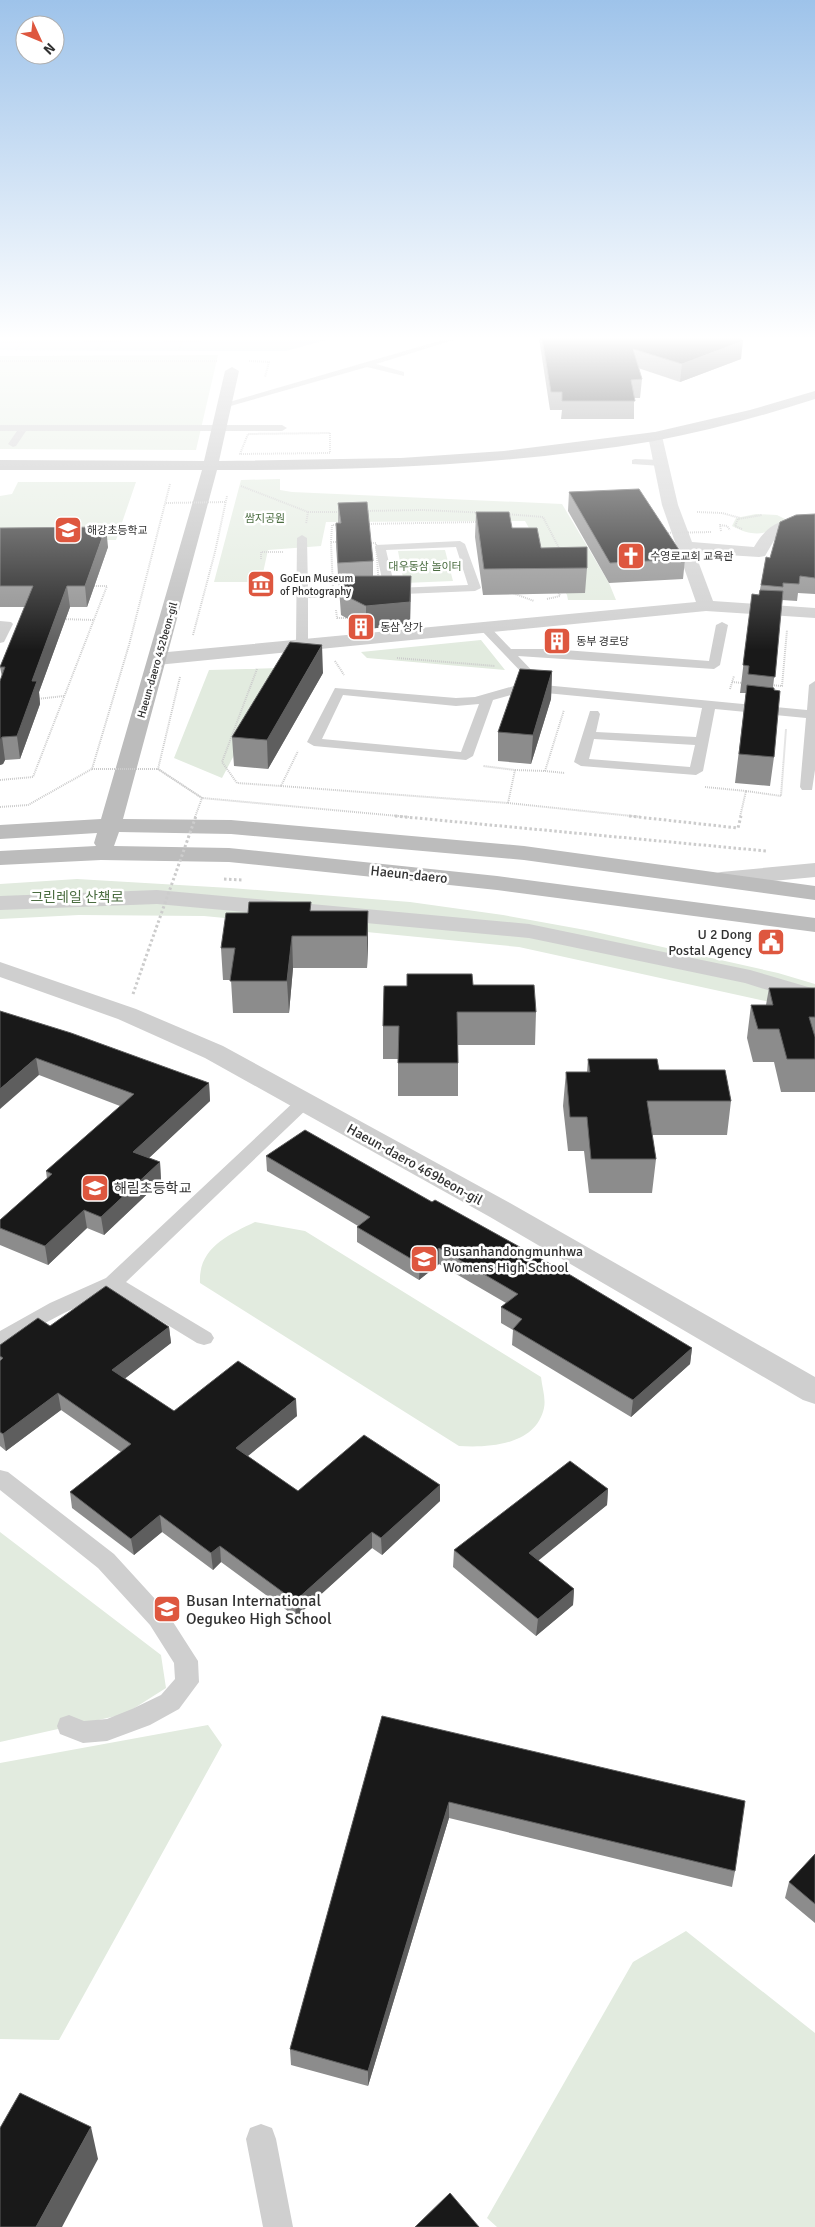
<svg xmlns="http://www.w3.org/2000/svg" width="815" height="2227" font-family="Signika,'Noto Sans KR',sans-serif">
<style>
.green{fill:#e2ebdf}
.water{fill:#cfdaec}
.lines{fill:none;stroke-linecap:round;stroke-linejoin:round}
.path-far1{stroke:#ccc;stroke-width:2;stroke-dasharray:1 1;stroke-linecap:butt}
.path{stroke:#ccc;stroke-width:3;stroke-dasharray:2.5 2.5;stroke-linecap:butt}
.lane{fill:#cfcfcf;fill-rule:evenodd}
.street{fill:#cfcfcf;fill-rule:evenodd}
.secondary{fill:#bcbcbc;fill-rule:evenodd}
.path-bridge-far1{stroke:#ccc;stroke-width:2;stroke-dasharray:1 1;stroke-linecap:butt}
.path-bridge{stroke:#ccc;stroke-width:3;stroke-dasharray:2.5 2.5;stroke-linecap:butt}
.wall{fill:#8c8c8c}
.shaded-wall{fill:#5e5e5e}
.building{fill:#191919;stroke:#5e5e5e}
.labels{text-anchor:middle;stroke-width:5;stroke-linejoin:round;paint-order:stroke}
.far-park-label{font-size:11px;fill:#4b6d41;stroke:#fff}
.far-poi-label{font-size:11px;fill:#323232;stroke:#fff;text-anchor:start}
.far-street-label{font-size:11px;fill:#323232;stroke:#fff}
.street-label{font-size:14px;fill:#323232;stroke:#fff}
.park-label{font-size:14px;fill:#4b6d41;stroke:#fff}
.poi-label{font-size:14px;fill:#323232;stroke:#fff;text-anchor:start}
.near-poi-label{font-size:16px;fill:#323232;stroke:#fff;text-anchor:start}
</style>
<rect width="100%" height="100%" fill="#fff"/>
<path class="green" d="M218,355L196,450L0,449V356Z
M280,479V490L292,492L562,504L609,583L616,600H568L567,595L525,521L326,522L321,546L268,550L261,582H214L241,480Z
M18,482H136L116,540H0V496L12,494Z
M756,514L777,515L791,522C767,533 757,539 732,526L736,518Z
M445,550L453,581L404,583L398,551Z
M481,640L505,670L367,658L361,652Z
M280,668L222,778L174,758L209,670Z
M77,879L230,888L410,902L503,915L591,931L778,973L815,984V1012L519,947L204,916L79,915L0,919V884Z
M255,1222L305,1231L541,1377C542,1387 546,1398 544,1408C536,1445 489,1448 459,1446L200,1283C198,1248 228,1235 255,1222Z
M0,1532L161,1655L166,1688L125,1714L0,1742Z
M208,1725L222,1745L59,2040L0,2039V1763Z
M686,1931L815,2033V2227H497L487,2218L633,1962Z"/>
<path class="water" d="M0,339H330L286,351L0,350Z"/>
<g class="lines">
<path class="path-far1" d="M3,342L41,341
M84,342L121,341
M164,342H202
M16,350L23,339
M97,350L103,339
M179,350L183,339
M0,361H217
M249,361L269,362L265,377
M330,433V453L240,454L248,434Z
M241,486L308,512L306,524
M364,511L423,510L488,513
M308,512H340
M697,512L722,513L740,518
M506,514L543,517L560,550
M365,524L479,522
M742,529L735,526L738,519L762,515
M721,531L720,525L727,526L730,530
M331,542L332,525H339
M331,542L376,543L379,587L333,589Z
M261,559V552H283
M510,592L534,601
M547,599L560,596L558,591
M336,610L337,618H348
M62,619L93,620
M193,635L215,552L227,496
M397,658L495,666
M335,661L344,675
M257,669L222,762L237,783L281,786L298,751
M180,677L158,769L202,798L409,817
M732,682L743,683
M770,685L782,686L787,630
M730,689L734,676
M37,699L64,696
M515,770L545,771L564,710
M545,771L565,773
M0,780L33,777L107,586H91
M281,786L508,803L515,770L483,766
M705,787L746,791L740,817
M746,791L781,796L786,729
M508,803L641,817
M0,807L28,805L92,769L129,645L170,484"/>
<path class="path" d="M395,816L766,851
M629,816L738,828L741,816
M224,879L242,880
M133,994L148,951"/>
<path class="lane" d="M446,339H457L376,364L404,372V376L367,367L227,407L219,405Z
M0,425H282L287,428L282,431H26L16,446L13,447L8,444L17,431H0Z
M635,459L661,460L666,463L661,466L632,464V460Z
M302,535L307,538L308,591L384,588L375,547L376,545L460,541L465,544L481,588L475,591L308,598V645L306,648H298L296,645L297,538ZM456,547L468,585L395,588L386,550Z
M0,621L11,622L13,624L4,642L0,643Z
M722,622L728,625L720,665L714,669L518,656L538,677L533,684L807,710L809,685L815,681V770L812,790H802L800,787L806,718L715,709L703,771L696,775L581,766L574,762L590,711H598L600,714L596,732L696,737L702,708L525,691L493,700L473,756L466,760L314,746L307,742L335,688L456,698L475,697L521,684L526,677L480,629L478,627L480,625H488L511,649H551L709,661L716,625ZM343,695L456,706L479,704L461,752L322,739ZM594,739L695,745L690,767L589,759Z
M303,1098L309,1099L312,1103L309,1107L126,1282L211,1333L214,1338L211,1343L204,1345L197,1343L112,1291L64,1313L0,1347V1331L50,1303L106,1278L297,1099Z
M0,1470L8,1472L114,1554L166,1611L198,1661L199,1682L179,1709L150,1725L107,1741L83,1743L60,1734L57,1726L60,1718L69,1715L84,1721L107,1719L132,1709L161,1695L175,1679L174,1663L150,1625L98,1568L0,1490Z
M261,2124L272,2128L276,2139L293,2227H263L246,2139L250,2128Z"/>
<path class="street" d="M655,432L660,433L662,436L678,505L692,542L754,547C771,519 785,519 815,518V528L794,529L776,537L765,556L759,557L695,553L713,601L815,608V618L706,611L157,665L150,663L148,659L150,655L157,653L696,602L662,505L648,436L650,433Z
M815,863V877L721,886L713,884L709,879L713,874L721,872Z
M157,890L529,924L750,970L815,989V1005L745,983L529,938L157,904L0,910V896Z
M0,962L136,1009L223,1046L510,1203L815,1377V1404L803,1400L490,1217L205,1058L118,1019L0,977Z"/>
<path class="secondary" d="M232,367L239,371L219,461L401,458L504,451L655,432L750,410L815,391V399C762,416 709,431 654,441C510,465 363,471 217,470L123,819L231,820L524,846L815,886V900L524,860L231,834L119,832L114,846L229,848L497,876L815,918V932L497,890L229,862L101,860L0,865V851L96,846L94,843L97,833L0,839V825L101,819L202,470H0V460L204,461L225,371Z"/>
<path class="path-bridge-far1" d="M166,503L226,502
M664,533L711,532
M92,769H158L202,798L195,817"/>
<path class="path-bridge" d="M148,951L196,816"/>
</g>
<path class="wall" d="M539,338H741V359L680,382L638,368L642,379L640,398H634V419H561L562,410H550Z
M569,492L685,559L683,579L609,583L568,511Z
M338,503L373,561V576H411L410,625L366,629L341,615L336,547V523H338Z
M476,512L512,528L541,548L587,568L585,593L483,595L475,537Z
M815,514V594L798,593L797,601L782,600L773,688L774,757L770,786L735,783L746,693H740L752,594L759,595L766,557L770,558Z
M0,528L108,547L87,607H70L39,692L40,704L20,759L5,760L3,764L0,765L2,677L0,667L25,607H0Z
M552,671L551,699L531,764L498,761V732Z
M323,673L268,769L234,766L232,737Z
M311,911H368V943L367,968H293L289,1013H233L231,980H223L221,948L248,913Z
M473,985L536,1012L535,1045H458V1096H398V1059H383V1026Z
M769,988H815V1092H781L774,1062H753L747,1038L751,1005H766Z
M0,1011L209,1083L210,1101L149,1158L160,1162L161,1181L104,1235L87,1228L48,1265L0,1245V1220L47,1179L46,1171L120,1106L39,1075Z
M588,1059L659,1070L731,1101L727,1135H652L656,1159L652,1193H589L584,1151H568L563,1106L566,1072H587Z
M266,1156L432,1202L692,1348L690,1364L631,1417L512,1345L513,1330L501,1323V1307L506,1303L439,1264L419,1280L357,1242V1227L358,1226L267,1171Z
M50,1326L169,1327L171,1343L124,1379L174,1411L297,1416L247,1456L298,1491L440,1485V1501L382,1555L372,1548L296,1617L221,1562L213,1570L162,1532L134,1555L72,1508L70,1492L121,1452L61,1410L6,1451L0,1446V1345Z
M608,1489L607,1505L538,1560L574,1589L573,1605L536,1636L453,1567L454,1550Z
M382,1716L735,1871L732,1887L449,1818L368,2086L291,2065L290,2049Z
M815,1854V1923L785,1898L789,1882Z"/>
<path class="shaded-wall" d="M743,341L741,359L680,382L682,364Z
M106,527L108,547L87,607L85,586Z
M411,576L410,625L366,629V606Z
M67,586L70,607L39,692L40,704L20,759L17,736L32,681Z
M322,645L323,673L268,769L267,740Z
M552,671L551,699L531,764L533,735Z
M2,737L5,760L3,764L0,765V740Z
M368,911V943L367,968V936Z
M292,936L293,968L289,1013L287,981Z
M36,1058L39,1075L0,1109V1089Z
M209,1083L210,1101L136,1170L133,1152Z
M160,1162L161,1181L104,1235L101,1217Z
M84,1210L87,1228L48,1265L45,1246Z
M439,1248V1264L419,1280L420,1264Z
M169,1327L171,1343L114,1387L112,1370Z
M692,1348L690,1364L631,1417L633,1400Z
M58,1393L61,1410L6,1451L3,1434Z
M296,1399L297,1416L237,1465L236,1448Z
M440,1485V1501L382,1555L381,1538Z
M608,1489L607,1505L528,1569L529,1553Z
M160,1515L162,1532L134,1555L131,1539Z
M372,1532V1548L296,1617L295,1601Z
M220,1546L221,1562L213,1570L211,1553Z
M574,1589L573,1605L536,1636L538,1619Z
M449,1802V1818L368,2086V2071Z
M91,2127L98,2159L62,2227H36Z"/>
<path class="building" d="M542,338H741L743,341L682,364L633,349L642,379L631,380L635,401H562V392H551Z
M639,489L685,559L610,563L569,492Z
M367,502L373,561L338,563L336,523H341L338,503Z
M476,512H509L512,528H537L541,548L587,547V568L484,569Z
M815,514V578L800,576L799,584L783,583V587L761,585L766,557L770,558L780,522L796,515Z
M106,527L85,586H67L32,681H37L17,736L2,737L0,740V681L5,667H0L33,586H0V528Z
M339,576H411L410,602L366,606L340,593Z
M760,590L783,591L775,677L748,674L749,666L743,665L752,594L759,595Z
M290,642L322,645L267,740L232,737Z
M520,669L552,671L533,735L498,732Z
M747,685L774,688V690L780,691L774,757L739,754Z
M249,902H311L310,911H368L367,936H292L287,981H230L235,948H221L226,913H248Z
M407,974H472L473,985H534L536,1012H457L458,1063H398L399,1026H383L384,986H407Z
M769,988H815V1017H809L815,1037V1059H787L779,1029H758L751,1005H773Z
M0,1011L71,1033L209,1083L133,1152L160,1162L101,1217L84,1210L45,1246L0,1228V1220L52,1174L46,1171L134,1094L36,1058L0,1089Z
M588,1059H657L659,1070H725L731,1101H647L656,1159H591L587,1117H570L566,1072H590Z
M305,1130L432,1202L435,1200L572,1276L692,1348L633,1400L513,1329L522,1319L501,1307L518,1294L439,1248L420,1264L357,1227L370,1217L266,1156Z
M106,1286L169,1327L112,1370L174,1411L238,1361L296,1399L236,1448L298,1491L364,1435L440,1485L381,1538L372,1532L295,1601L220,1546L211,1553L160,1515L131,1539L70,1492L131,1444L58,1393L3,1434L0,1432V1361L3,1358L0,1356V1345L38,1318L50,1326Z
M570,1461L608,1489L529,1553L574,1589L538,1619L454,1550Z
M382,1716L745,1801L735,1871L449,1802L368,2071L290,2049Z
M815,1854V1904L789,1882Z
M20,2093L91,2127L36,2227H0V2128Z
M450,2193L479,2227H415Z"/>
<linearGradient id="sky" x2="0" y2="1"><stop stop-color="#9ec3ea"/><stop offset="0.52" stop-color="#fff"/><stop offset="1" stop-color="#fff" stop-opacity="0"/></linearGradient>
<rect width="815" height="650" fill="url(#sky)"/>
<defs>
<g id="school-square" transform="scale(1.4375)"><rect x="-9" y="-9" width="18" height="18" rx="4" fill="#de573f" stroke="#fff"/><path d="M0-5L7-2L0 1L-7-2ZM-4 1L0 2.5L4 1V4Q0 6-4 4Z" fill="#fff"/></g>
<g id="church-square" transform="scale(1.4375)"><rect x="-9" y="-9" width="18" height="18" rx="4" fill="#de573f" stroke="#fff"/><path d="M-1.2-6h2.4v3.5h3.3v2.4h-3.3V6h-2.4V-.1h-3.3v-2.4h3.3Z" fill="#fff"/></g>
<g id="museum-square" transform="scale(1.4375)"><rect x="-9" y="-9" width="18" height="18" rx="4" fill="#de573f" stroke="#fff"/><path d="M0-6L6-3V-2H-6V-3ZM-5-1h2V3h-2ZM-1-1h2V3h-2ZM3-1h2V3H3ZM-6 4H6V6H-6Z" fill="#fff"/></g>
<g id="building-square" transform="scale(1.4375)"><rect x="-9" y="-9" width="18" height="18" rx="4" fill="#de573f" stroke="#fff"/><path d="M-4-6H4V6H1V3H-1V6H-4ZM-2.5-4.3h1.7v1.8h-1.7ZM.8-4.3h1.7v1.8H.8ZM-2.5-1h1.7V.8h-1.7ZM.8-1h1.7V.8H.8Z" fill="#fff"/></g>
<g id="civic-square" transform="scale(1.4375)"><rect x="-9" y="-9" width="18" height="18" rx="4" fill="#de573f" stroke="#fff"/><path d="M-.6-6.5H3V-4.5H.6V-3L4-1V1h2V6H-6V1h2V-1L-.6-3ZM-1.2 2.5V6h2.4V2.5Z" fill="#fff"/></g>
</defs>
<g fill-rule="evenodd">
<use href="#school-square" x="68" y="530"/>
<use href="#church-square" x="631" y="556"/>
<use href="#museum-square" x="261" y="584"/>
<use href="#building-square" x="361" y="627"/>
<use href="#building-square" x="557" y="641"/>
<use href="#civic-square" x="771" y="942"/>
<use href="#school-square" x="95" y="1188"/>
<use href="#school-square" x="424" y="1259"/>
<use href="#school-square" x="167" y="1609"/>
</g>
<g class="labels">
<g class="far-park-label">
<text x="265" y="522">쌈지공원</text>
<text x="425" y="570">대우동삼 놀이터</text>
</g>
<g class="far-poi-label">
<text x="87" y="534">해강초등학교</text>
<text x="650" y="560">수영로교회 교육관</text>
<text x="280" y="582">GoEun Museum<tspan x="280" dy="13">of Photography</tspan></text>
<text x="380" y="631">동삼 상가</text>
<text x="576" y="645">동부 경로당</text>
</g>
<g class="far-street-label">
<text transform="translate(157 660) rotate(-74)" y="4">Haeun-daero 452beon-gil</text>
</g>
<g class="street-label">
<text transform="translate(409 874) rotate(6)" y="5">Haeun-daero</text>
<text transform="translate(415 1164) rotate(29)" y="5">Haeun-daero 469beon-gil</text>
</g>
<g class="park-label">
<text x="77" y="902">그린레일 산책로</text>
</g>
<g class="poi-label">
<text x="752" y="939" text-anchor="end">U 2 Dong<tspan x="752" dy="16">Postal Agency</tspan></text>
<text x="114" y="1193">해림초등학교</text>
<text x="443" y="1256">Busanhandongmunhwa<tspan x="443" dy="16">Womens High School</tspan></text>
</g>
<g class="near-poi-label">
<text x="186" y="1606">Busan International<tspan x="186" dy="18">Oegukeo High School</tspan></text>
</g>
</g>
<g transform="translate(40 40) rotate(134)"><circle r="24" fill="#ffffff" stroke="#adadad"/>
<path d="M0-4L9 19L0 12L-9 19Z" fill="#de573f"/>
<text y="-8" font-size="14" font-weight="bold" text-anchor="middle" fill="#323232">N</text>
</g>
</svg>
